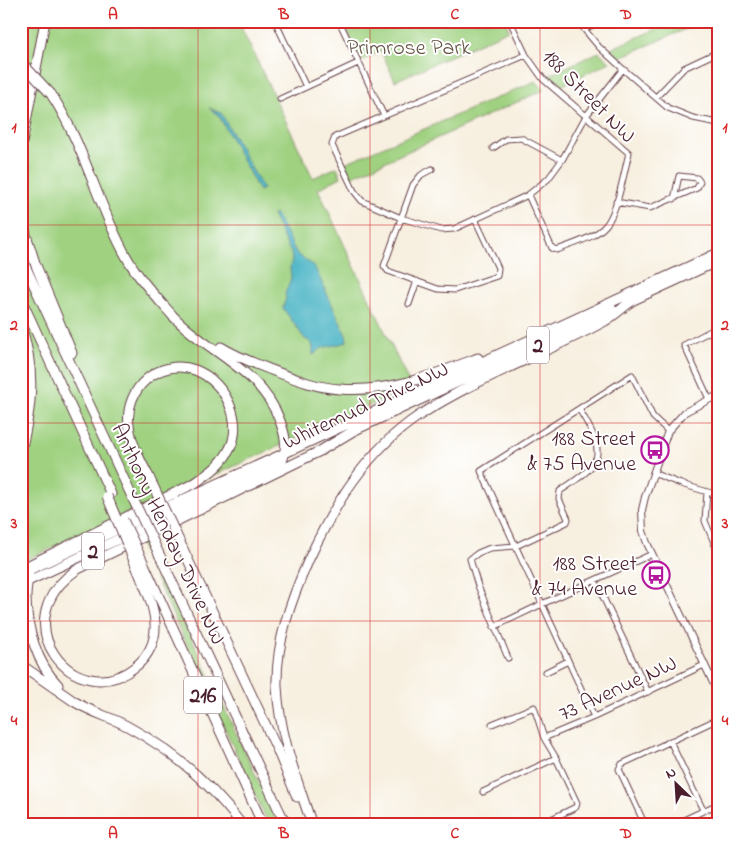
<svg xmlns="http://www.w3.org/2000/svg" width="739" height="846" font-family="'Indie Flower',sans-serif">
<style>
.green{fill:#9fd180;stroke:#747856}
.water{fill:#47b3c4;stroke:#486978}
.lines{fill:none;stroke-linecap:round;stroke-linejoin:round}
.minor-casing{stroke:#643e46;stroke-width:7}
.tertiary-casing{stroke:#643e46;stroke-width:8}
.trunk-casing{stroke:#643e46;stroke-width:11}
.motorway-casing{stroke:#643e46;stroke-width:11}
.minor{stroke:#fff;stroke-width:5}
.tertiary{stroke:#fff;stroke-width:6}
.trunk{stroke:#fff;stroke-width:9}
.motorway{stroke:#fff;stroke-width:9}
.motorway-bridge-casing{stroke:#643e46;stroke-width:11;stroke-linecap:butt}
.motorway-bridge{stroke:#fff;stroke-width:9}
.grid{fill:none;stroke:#d62828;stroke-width:1;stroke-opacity:0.55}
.labels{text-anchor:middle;stroke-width:4;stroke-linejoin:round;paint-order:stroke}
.shield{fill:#fff;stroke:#80626b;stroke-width:1}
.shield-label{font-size:21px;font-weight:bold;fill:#4a1f2b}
.park-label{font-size:22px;fill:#645444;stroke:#fff}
.street-label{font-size:22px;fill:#4a1f2b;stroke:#fff}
.poi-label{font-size:22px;fill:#4a1f2b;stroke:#fff;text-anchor:end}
.neatline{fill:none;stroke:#d62828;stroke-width:2}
.grid-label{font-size:16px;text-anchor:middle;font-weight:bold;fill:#d62828}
</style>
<rect width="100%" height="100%" fill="#fff"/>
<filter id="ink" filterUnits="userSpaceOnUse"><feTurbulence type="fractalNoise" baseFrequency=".02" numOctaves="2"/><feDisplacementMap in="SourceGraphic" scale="10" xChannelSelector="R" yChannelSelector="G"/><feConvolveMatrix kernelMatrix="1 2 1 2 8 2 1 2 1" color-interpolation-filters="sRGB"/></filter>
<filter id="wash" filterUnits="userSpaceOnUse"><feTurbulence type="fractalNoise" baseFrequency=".0096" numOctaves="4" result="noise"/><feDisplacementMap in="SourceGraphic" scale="20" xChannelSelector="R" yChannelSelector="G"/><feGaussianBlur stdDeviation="1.12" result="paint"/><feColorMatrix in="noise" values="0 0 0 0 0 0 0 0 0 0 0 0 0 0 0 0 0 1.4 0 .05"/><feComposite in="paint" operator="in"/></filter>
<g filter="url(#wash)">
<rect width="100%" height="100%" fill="#f7efdf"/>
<path class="green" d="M21,21H238L313,178L337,167L341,177L318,189L411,387L21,562Z
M343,21H505L509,30L395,81L381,51L361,61Z
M675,21H705L621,57L610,49Z
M599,52L610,62L559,87L545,77Z
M536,81L544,90L351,177L345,163Z
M146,540L279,825H269L140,543Z"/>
<path class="water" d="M209,108L221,113L263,189L259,191L219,116Z
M274,214L278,218L297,254L313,265L316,270L346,335L347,341L344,343L322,348L313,355V347L311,342L305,339L283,308L286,298L285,294L291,278L290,268L292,259L291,253L273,217Z"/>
</g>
<g filter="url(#ink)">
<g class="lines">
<g class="minor-casing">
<path id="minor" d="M275,21L306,87
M339,21L384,116
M510,21L526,55L543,79L629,153C624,172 618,210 606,225C595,238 572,244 557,250L552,248L528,195
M580,21L584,29L599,47L623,69L668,108L693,118L718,123
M584,29L601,21
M526,55L335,137L332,145L354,191L362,201L401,218L441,230L454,229L528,195L548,179L562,160L586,116L623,69
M656,97L684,68L718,52
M280,99L358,63
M493,148L506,139L521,138L562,160
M432,169L421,175L413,185L384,266L388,271L438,289L455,290L497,276L498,268L475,219
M616,202L650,208L697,188L700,182L697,178L679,176L674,199
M409,304L417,281
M709,399L684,345L718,327
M653,473L681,484L718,495
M707,492L705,521L718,552
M595,580L648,692
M494,627L542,604L652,554
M508,658L478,586L470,559L478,553L490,548L516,546L567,522L568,519L559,499L560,491C604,462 607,455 579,409
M546,672L568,661
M594,717L481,471L632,375L653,417L668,431
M492,724L534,707L544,738L556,758L577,803L576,807L539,825
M544,738L594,717L704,665
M670,741L703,810
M483,792L556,758
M645,825L619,769L622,764L718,719
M673,825L718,804"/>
</g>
<g class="tertiary-casing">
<path id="tertiary" d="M718,395L685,412L668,431L645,497L642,510L643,531L647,543L718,693"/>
</g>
<g class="trunk-casing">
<path id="trunk" d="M29,570L285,453
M28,581L281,464"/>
</g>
<g class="motorway-casing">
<path id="motorway" d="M51,94C84,144 97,204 126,256C138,278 156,297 173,316C208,353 261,369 280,421C286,437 288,448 281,464
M21,148L45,21
M21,213L26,235L35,263L72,353
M21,257L134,501
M21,299L111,494
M627,303L718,261
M21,326C36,371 32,405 21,451
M221,347C237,357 256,364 274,371C295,379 318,388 340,389C389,393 433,375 478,358
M353,431L613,310
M285,453L718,253
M182,547L277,749L297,797
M160,556L286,825
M144,564L263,825
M137,568C144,585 154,604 155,623C156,640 149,656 135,667C75,714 0,621 78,569L320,451L358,428
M21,569L195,483C208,474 220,466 228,452C246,423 225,381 195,370C159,357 124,389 129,425C131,443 140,460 148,475
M29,570C28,579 26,588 26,597C26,627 37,664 58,685
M21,665C39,677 57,690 75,702C91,712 110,717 127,726C172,750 211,784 242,825
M312,825C297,780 279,734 277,686C276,641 291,600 309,559C335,503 367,450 420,415C478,377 545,354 605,321C615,315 623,307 632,301"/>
</g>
<use href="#minor" class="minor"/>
<use href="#tertiary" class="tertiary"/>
<use href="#trunk" class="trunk"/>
<use href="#motorway" class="motorway"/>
<g class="motorway-bridge-casing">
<path id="motorway-bridge" d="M21,62L51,94
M148,475L182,547
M107,496L137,568
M134,501L160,556
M123,520L144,564"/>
</g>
<use href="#motorway-bridge" class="motorway-bridge"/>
</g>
</g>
<path class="grid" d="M198,21V825M370,21V825M540,21V825M21,225H718M21,423H718M21,621H718"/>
<defs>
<g id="bus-ring" transform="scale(1.4375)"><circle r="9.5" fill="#fff" stroke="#b5179e" stroke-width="1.5"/><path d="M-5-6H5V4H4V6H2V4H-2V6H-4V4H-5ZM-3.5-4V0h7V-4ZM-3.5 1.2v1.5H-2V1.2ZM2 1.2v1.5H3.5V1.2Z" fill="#b5179e"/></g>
</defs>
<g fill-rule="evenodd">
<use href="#bus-ring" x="655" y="450"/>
<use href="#bus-ring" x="656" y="575"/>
</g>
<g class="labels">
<g class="shield">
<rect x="527" y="326.5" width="22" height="37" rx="4"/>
<rect x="82" y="532.5" width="22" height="37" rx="4"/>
<rect x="184" y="676.5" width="38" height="37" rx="4"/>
</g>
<g class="shield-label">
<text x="538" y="352">2</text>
<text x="93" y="558">2</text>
<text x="203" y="702">216</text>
</g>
<g class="park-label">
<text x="409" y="54">Primrose Park</text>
</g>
<g class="street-label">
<text transform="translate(590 95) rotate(45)" y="8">188 Street NW</text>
<text transform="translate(365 404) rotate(-25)" y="8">Whitemud Drive NW</text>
<text transform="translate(170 533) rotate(65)" y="8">Anthony Henday Drive NW</text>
<text transform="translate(617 687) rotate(-25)" y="8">73 Avenue NW</text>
</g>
<g class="poi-label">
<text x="636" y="445">188 Street<tspan x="636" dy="25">&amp; 75 Avenue</tspan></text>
<text x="637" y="570">188 Street<tspan x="637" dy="25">&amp; 74 Avenue</tspan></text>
</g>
</g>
<rect width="739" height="846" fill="none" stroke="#fff" stroke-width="55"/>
<g transform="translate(676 784) rotate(335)" stroke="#ffffff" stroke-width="4" paint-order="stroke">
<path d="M0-4L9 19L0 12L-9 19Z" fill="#4a1f2b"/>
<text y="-8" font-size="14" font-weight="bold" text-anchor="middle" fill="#4a1f2b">N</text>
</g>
<rect x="28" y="28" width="684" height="790" class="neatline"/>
<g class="grid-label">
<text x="113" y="19">A</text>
<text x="284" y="19">B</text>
<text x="455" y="19">C</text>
<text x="626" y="19">D</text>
<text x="14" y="132">1</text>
<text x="725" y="132">1</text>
<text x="14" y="330">2</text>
<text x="725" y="330">2</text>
<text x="14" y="528">3</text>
<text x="725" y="528">3</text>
<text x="14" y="725">4</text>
<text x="725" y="725">4</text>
<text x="113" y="838">A</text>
<text x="284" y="838">B</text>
<text x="455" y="838">C</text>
<text x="626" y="838">D</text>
</g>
</svg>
